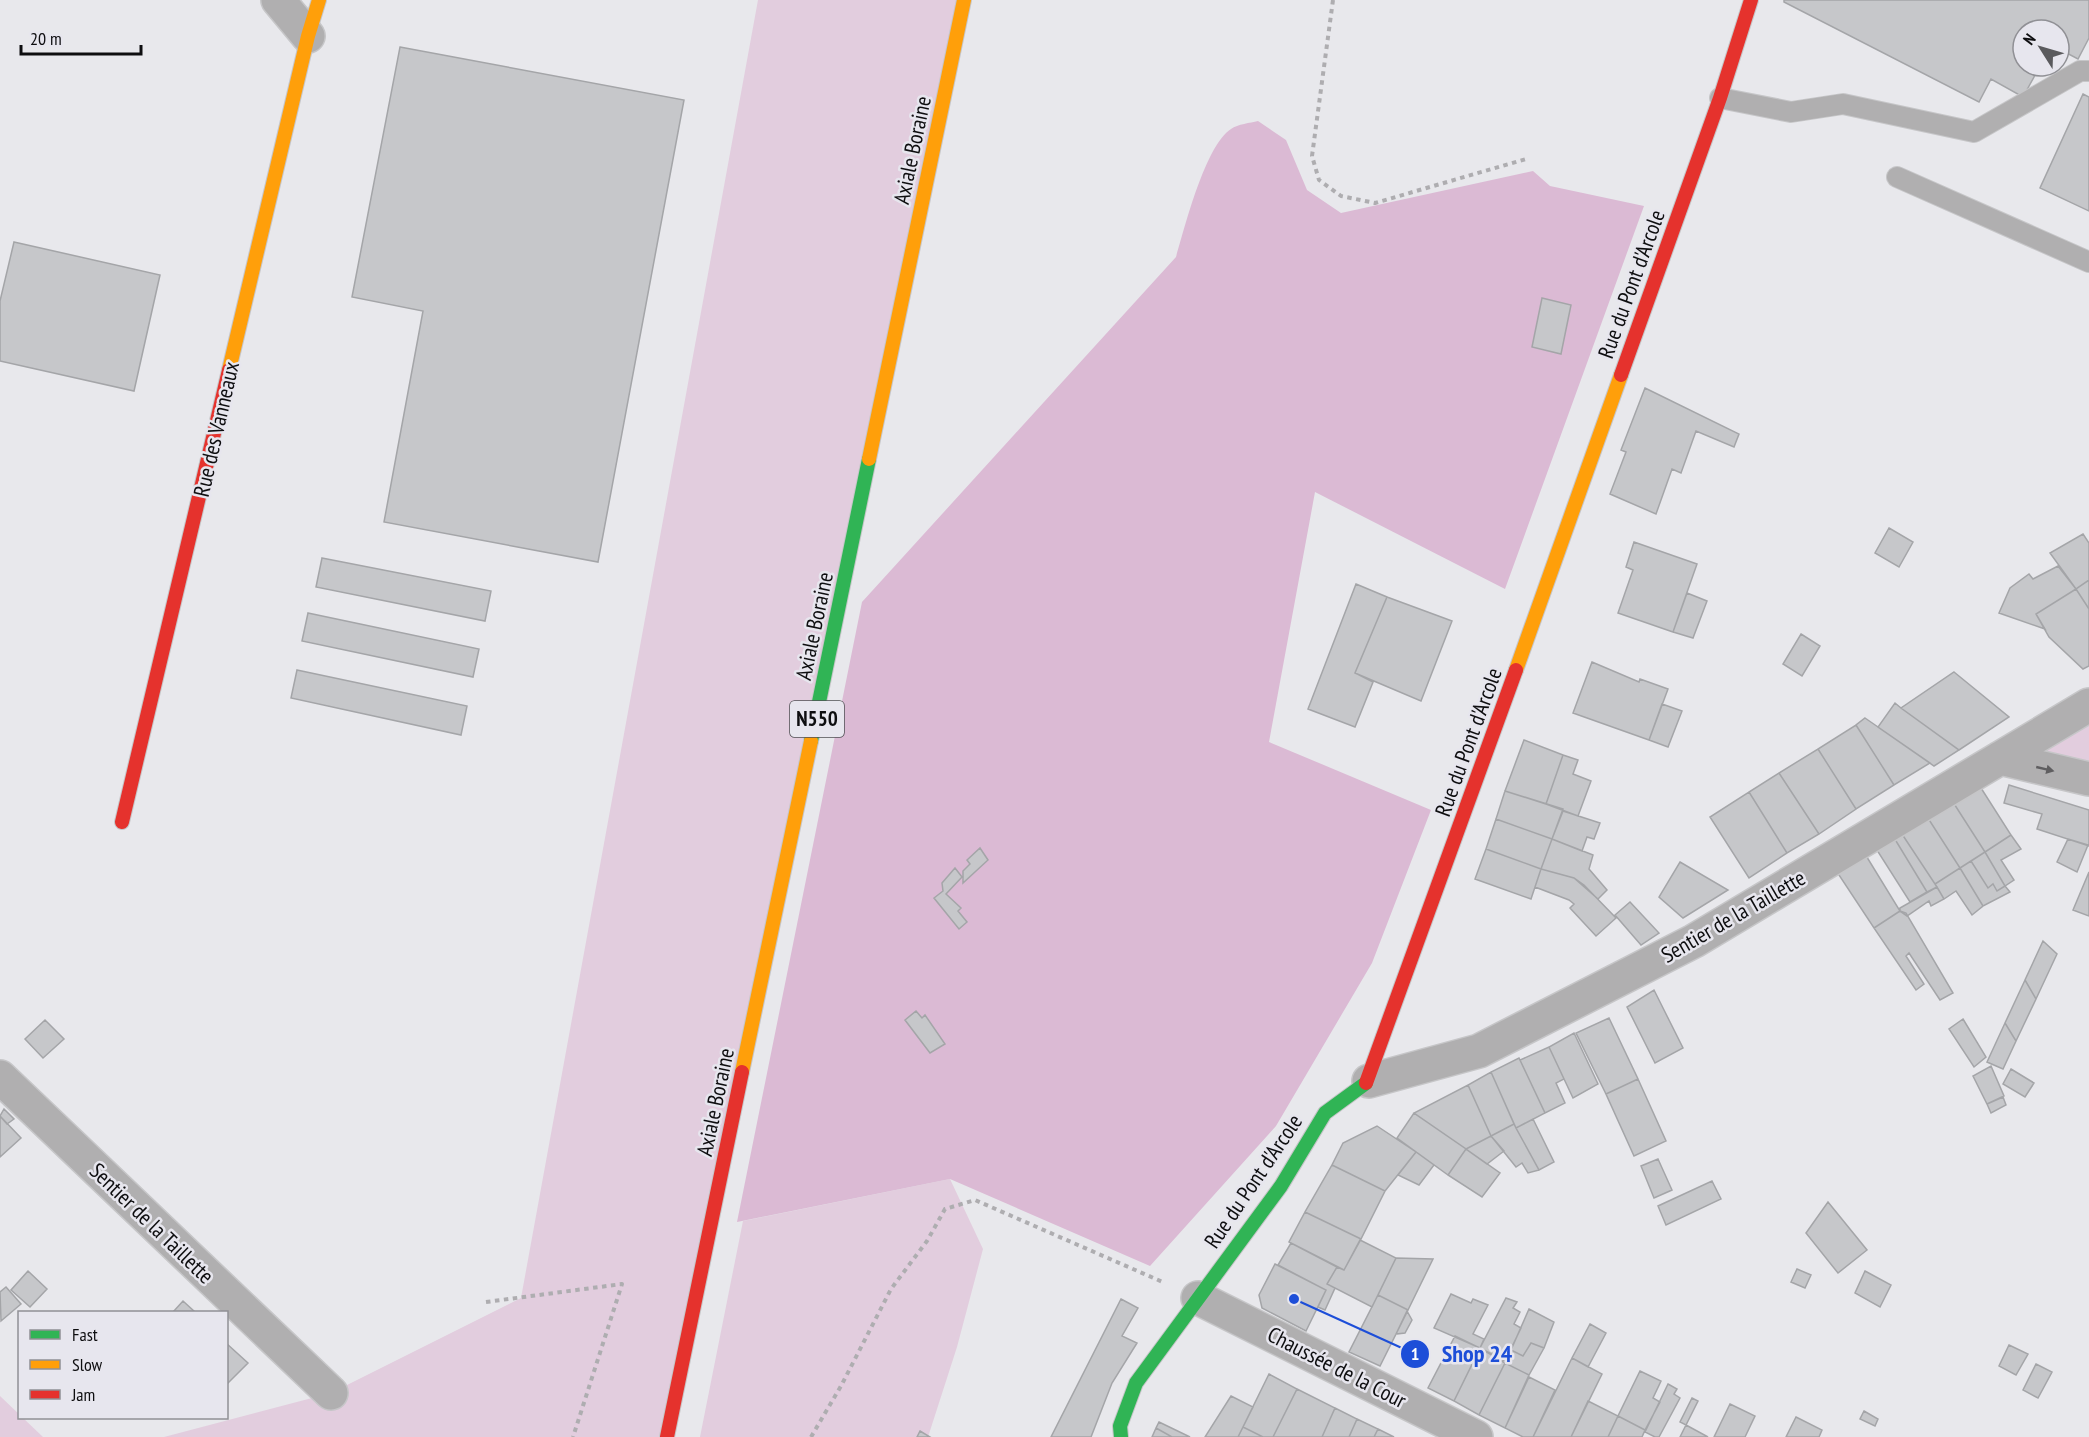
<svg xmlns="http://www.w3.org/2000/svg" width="2089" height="1437" font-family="'PT Sans Narrow',sans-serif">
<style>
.green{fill:#e2cdde}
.forest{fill:#dbbad4}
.building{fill:#c6c7ca;stroke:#a4a5a8;stroke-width:1.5}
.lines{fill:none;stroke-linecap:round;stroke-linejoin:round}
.lane-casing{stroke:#c6c6c8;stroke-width:22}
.street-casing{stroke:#c6c6c8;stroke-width:36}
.fast-casing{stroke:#c6c6c8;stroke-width:16}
.slow-casing{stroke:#c6c6c8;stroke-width:16}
.jam-casing{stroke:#c6c6c8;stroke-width:16}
.path{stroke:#aeadb0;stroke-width:4;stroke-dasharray:4.5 4.5;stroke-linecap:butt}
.lane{stroke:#b0afb0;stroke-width:20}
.street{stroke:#b0afb0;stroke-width:33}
.fast{stroke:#30b455;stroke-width:14}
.slow{stroke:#ff9f0a;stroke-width:14}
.jam{stroke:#e5322d;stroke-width:14}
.oneway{fill:#5f5e60}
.labels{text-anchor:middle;stroke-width:5;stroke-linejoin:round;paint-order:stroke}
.shield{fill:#e7e6ee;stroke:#4f4f53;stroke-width:1.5}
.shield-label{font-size:21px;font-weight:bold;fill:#0e0e10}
.street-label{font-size:22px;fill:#0e0e10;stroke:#e7e6ee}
.leader{fill:none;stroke:#1d4ed8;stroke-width:2}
.callout-dot{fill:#1d4ed8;stroke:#e7e6ee;stroke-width:2}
.mark-label{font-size:18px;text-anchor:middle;font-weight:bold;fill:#fff}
.callout-label{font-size:24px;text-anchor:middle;font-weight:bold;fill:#1d4ed8;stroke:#e7e6ee;stroke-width:5;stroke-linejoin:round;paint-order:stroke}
</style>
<rect width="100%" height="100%" fill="#e8e8ec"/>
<path class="green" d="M758,0H963L666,1437H164L331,1393L521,1298Z
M2089,705V779L2000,758Z
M950,1179L983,1249L957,1347L928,1437H700L743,1221Z
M0,1396L43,1437H0Z"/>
<path class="forest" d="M1258,121L1286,140L1307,190L1341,213L1533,171L1550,186L1644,206L1505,589L1315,492L1269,742L1431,810L1372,963L1276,1126L1150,1266L950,1179L737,1222L862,602L1176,257C1185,227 1205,146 1231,129C1238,124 1250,123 1258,121Z"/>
<path class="building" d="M1784,0H2089V38L2078,59L2059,49V30H2023V66H2040L2023,97L1991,79L1979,102L1784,2Z
M400,47L684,100L598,562L384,522L423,311L352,297Z
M2083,94L2089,97V211L2040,188Z
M14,242L160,275L134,391L0,361V301Z
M1542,298L1571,305L1561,354L1532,347Z
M1645,388L1739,434L1734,447L1696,431L1681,473L1672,469L1656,514L1610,494L1626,452L1621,450Z
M1889,528L1913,542L1899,567L1875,553Z
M2083,534L2089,543V580L2076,589L2050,553Z
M1634,542L1697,564L1673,632L1618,613L1633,570L1626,567Z
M322,558L491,591L485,621L316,587Z
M2058,566L2076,589L2036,614L2045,629L1999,613L2010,588L2029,574L2033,579Z
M2089,580V609L2076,589Z
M1356,584L1387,597L1355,673L1373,682L1355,727L1308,709Z
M2076,589L2089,609V666L2083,669L2049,637L2036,614Z
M1687,593L1707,601L1693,638L1673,632Z
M1387,597L1452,621L1421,701L1355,673Z
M308,613L479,649L473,677L302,641Z
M1801,634L1820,646L1802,676L1783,664Z
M1592,662L1639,682L1640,679L1668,689L1649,740L1573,713Z
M297,670L467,706L461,735L291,698Z
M1954,672L2009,717L1959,750L1901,708Z
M1895,703L1901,708L1959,750L1934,766L1878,727Z
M1662,704L1682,711L1668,747L1649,740Z
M1865,718L1930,763L1894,785L1856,725Z
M1856,725L1894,785L1856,809L1818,749Z
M1524,740L1563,755L1546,804L1505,791Z
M1818,749L1856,809L1819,834L1779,773Z
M1563,755L1578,760L1573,774L1591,781L1578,816L1546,804Z
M1779,773L1819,834L1787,853L1749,792Z
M2009,785L2089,810V846L2037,829L2042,814L2004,803Z
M1981,788L2011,835L1985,852L1951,799Z
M1505,791L1563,809L1552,839L1496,819Z
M1749,792L1787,853L1749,878L1710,817Z
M1951,799L1985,852L1960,868L1926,815Z
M1563,811L1600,823L1594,839L1587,837L1582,851L1552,839Z
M1926,815L1960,868L1935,884L1900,831Z
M1496,819L1552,839L1541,869L1486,849Z
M1900,831L1937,887L1927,892L1893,836Z
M2011,835L2021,849L2001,860L2014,880L2005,886L1985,852Z
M1893,836L1927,892L1910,902L1875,847Z
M1552,839L1593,855L1589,869L1607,890L1598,899L1574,878L1541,869Z
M2068,839L2088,845L2077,872L2057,862Z
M980,848L988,860L963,883V871L970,864L967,860Z
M1486,849L1541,869L1531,899L1475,879Z
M1985,852L2005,886L1997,891L1993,884L1988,888L1971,861Z
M1865,854L1900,911L1874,928L1837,872Z
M1971,861L1988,888L1993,884L1997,891L2005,886L2010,892L1983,906L1960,868Z
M1680,862L1728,890L1683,918L1659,897Z
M955,868L962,877L946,894L961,908L958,911L967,922L959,929L934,898L943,891L942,883Z
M1960,868L1983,906L1972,915L1956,891L1944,899L1935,884Z
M1541,869L1574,878L1584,885L1616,918L1596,936L1570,908L1574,904L1569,900L1535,887Z
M2089,872V916L2073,910Z
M1937,887L1944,899L1931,906L1929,901L1907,916L1900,911V908Z
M1630,902L1659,933L1641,945L1615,915Z
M1900,911L1906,913L1953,993L1940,1000L1909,953L1906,956L1924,984L1916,990L1874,928Z
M2043,941L2057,954L2036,999L2025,980Z
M2025,980L2036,999L2016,1041L2005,1023Z
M1654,990L1683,1048L1655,1063L1627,1007Z
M916,1011L922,1018L925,1015L945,1044L930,1053L905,1020Z
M1609,1018L1638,1079L1606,1094L1576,1033Z
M1963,1019L1986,1057L1974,1067L1949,1029Z
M45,1020L64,1039L43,1058L25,1039Z
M2005,1023L2016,1041L2003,1069L1987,1062Z
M1574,1033L1598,1084L1573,1098L1549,1047Z
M1549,1047L1564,1079L1556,1083L1565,1103L1545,1113L1520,1060Z
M1519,1058L1545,1113L1516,1128L1491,1072Z
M1991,1066L2004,1096L1987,1104L1973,1076Z
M2011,1069L2034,1083L2025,1097L2003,1084Z
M1491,1072L1514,1124L1491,1136L1468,1085Z
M1638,1079L1666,1141L1634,1156L1606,1094Z
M1468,1085L1491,1136L1466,1149L1414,1113Z
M2003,1097L2006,1105L1991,1113L1987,1104Z
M4,1109L14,1119L7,1124L0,1116Z
M1414,1113L1466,1149L1448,1175L1397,1138Z
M0,1116L21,1138L0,1157Z
M1533,1119L1554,1162L1539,1170L1516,1128Z
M1514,1124L1516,1128L1539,1170L1528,1173L1522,1163L1516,1167L1491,1136Z
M1377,1126L1416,1152L1385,1191L1332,1165L1343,1143Z
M1491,1136L1504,1151L1487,1164L1466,1149Z
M1466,1149L1500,1173L1482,1197L1448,1175Z
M1416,1152L1434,1165L1419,1185L1398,1175Z
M1658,1159L1672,1190L1654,1198L1641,1166Z
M1332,1165L1385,1191L1361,1239L1305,1212Z
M1712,1181L1721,1199L1666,1225L1658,1206Z
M1828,1202L1867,1250L1838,1273L1806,1233Z
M1305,1212L1361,1239L1344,1270L1289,1242Z
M1360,1240L1396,1258L1372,1307L1327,1284L1337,1267L1344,1270Z
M1291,1243L1337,1267L1327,1284L1335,1288L1325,1310L1318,1307L1326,1290L1278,1265Z
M1396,1258L1433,1259L1408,1310L1378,1295Z
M1275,1264L1326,1290L1306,1331L1262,1308L1259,1295Z
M1797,1269L1811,1275L1805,1288L1791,1282Z
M28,1271L47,1289L30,1307L11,1290Z
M1865,1271L1891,1285L1880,1307L1855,1293Z
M6,1287L21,1304L1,1321L0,1292Z
M1451,1294L1471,1303L1473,1299L1488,1305L1473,1334L1484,1339L1480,1348L1434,1328Z
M1378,1295L1408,1310L1380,1366L1349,1352Z
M1506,1298L1517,1302L1513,1308L1520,1312L1514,1324L1521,1328L1505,1361L1480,1348Z
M1121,1299L1138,1308L1122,1336L1137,1343L1112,1383L1091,1437H1051Z
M183,1301L195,1312H173Z
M1529,1309L1554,1322L1544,1348L1531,1343L1523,1356L1511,1350Z
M1407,1311L1412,1320L1405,1333L1396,1334Z
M1590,1324L1606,1333L1588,1367L1572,1358Z
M1455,1336L1480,1348L1454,1401L1428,1388Z
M226,1343L248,1363L226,1385Z
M1531,1343L1544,1348L1529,1375L1505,1363L1511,1350L1523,1356Z
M2009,1345L2028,1354L2016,1375L1999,1366Z
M1480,1348L1505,1363L1479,1415L1454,1401Z
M1572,1358L1602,1374L1571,1437H1533Z
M1505,1363L1529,1375L1505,1428L1479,1415Z
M2036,1364L2052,1372L2038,1398L2023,1390Z
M1640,1371L1661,1381L1653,1398L1660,1402L1645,1430L1618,1416Z
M1269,1374L1297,1389L1273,1437H1263L1243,1427Z
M1529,1377L1555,1390L1533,1437H1523L1505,1428Z
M1668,1384L1677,1389L1674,1394L1680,1398L1659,1437H1655L1645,1432Z
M1297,1389L1335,1408L1322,1437H1273Z
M1231,1396L1253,1407L1238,1437H1205Z
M1692,1398L1698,1401L1686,1425L1680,1422Z
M1588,1401L1618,1416L1608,1437H1571Z
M1730,1404L1755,1416L1745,1437H1714Z
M1335,1408L1357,1419L1349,1437H1322Z
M1864,1411L1878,1419L1875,1426L1860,1419Z
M1618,1416L1645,1430L1642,1437H1608Z
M1796,1417L1822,1430L1819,1437H1786Z
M1357,1419L1378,1429L1374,1437H1349Z
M1159,1422L1190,1437H1172L1156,1428Z
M1686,1425L1708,1437H1680Z
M1243,1427L1263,1437H1238Z
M1156,1428L1172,1437H1152Z
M1378,1429L1394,1437H1374Z
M920,1431L930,1437H917Z"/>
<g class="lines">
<g class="lane-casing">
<path id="lane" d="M1720,98L1791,112L1843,104L1974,132L2080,71H2089
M1897,177L2089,262"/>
</g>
<g class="street-casing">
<path id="street" d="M278,0L308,36
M2000,758L2089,779
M0,1077L331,1393
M1369,1081L1479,1051L1694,941L2089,705
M1198,1298L1476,1437"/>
</g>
<g class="fast-casing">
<path id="fast" d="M811,741L869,459
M1121,1437L1120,1426L1136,1383L1281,1186L1325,1113L1366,1083"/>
</g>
<g class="slow-casing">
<path id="slow" d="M229,370L308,36L319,0
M869,459L964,0
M1516,670L1621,375
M742,1072L811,741"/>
</g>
<g class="jam-casing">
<path id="jam" d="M1621,375L1720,98L1751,0
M122,822L229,370
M1366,1083L1516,670
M667,1437L742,1072"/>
</g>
<path class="path" d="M1333,0L1312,156L1319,180L1341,196L1375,203L1526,159
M486,1302L622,1284L573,1437
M811,1437L841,1386L891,1289L927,1241L945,1209L975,1200L1165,1283"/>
<use href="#lane" class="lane"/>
<use href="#street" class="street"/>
<use href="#fast" class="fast"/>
<use href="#slow" class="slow"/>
<use href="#jam" class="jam"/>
</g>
<defs><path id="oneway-solid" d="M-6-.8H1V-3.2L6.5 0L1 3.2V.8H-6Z" transform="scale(1.5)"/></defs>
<use class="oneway" href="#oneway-solid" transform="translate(2045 769) rotate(13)"/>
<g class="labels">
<rect class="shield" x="790" y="701" width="54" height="36" rx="4.5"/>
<g class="shield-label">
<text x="817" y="726">N550</text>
</g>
<g class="street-label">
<text transform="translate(912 150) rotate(-78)" y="8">Axiale Boraine</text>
<text transform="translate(1631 284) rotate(-70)" y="8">Rue du Pont d'Arcole</text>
<text transform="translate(216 429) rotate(-77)" y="8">Rue des Vanneaux</text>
<text transform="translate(814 626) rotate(-78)" y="8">Axiale Boraine</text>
<text transform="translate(1468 742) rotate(-70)" y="8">Rue du Pont d'Arcole</text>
<text transform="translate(1733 916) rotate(-30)" y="8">Sentier de la Taillette</text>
<text transform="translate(715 1102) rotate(-78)" y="8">Axiale Boraine</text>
<text transform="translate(1253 1181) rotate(-56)" y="8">Rue du Pont d'Arcole</text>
<text transform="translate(152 1223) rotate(44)" y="8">Sentier de la Taillette</text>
<text transform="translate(1337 1367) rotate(27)" y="8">Chaussée de la Cour</text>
</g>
</g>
<path class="leader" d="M1294 1299L1415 1354"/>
<g class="callout-dot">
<circle cx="1294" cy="1299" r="6"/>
<circle cx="1415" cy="1354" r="15"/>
</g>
<g class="mark-label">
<text x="1415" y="1360">1</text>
</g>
<g class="callout-label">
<text x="1477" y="1362">Shop 24</text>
</g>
<rect x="18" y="1311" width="210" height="108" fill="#e7e6ee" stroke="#909095" stroke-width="1.5"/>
<rect x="30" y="1330" width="30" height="9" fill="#30b455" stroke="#909095" stroke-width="1.5"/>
<text x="72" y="1341" font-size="18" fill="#0e0e10">Fast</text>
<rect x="30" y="1360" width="30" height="9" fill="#ff9f0a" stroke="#909095" stroke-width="1.5"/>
<text x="72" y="1371" font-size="18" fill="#0e0e10">Slow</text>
<rect x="30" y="1390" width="30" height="9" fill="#e5322d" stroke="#909095" stroke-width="1.5"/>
<text x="72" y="1401" font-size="18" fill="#0e0e10">Jam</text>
<g transform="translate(2041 48) rotate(307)"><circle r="28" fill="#e7e6ee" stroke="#909095" stroke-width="1.5"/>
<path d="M0-4.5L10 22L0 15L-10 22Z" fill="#5a5a5d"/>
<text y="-9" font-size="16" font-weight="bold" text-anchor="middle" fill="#0e0e10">N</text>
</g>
<path d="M21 45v9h120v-9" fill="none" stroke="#0e0e10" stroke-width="3"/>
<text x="30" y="45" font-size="18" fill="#0e0e10" stroke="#e7e6ee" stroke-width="4.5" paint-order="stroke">20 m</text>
</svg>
